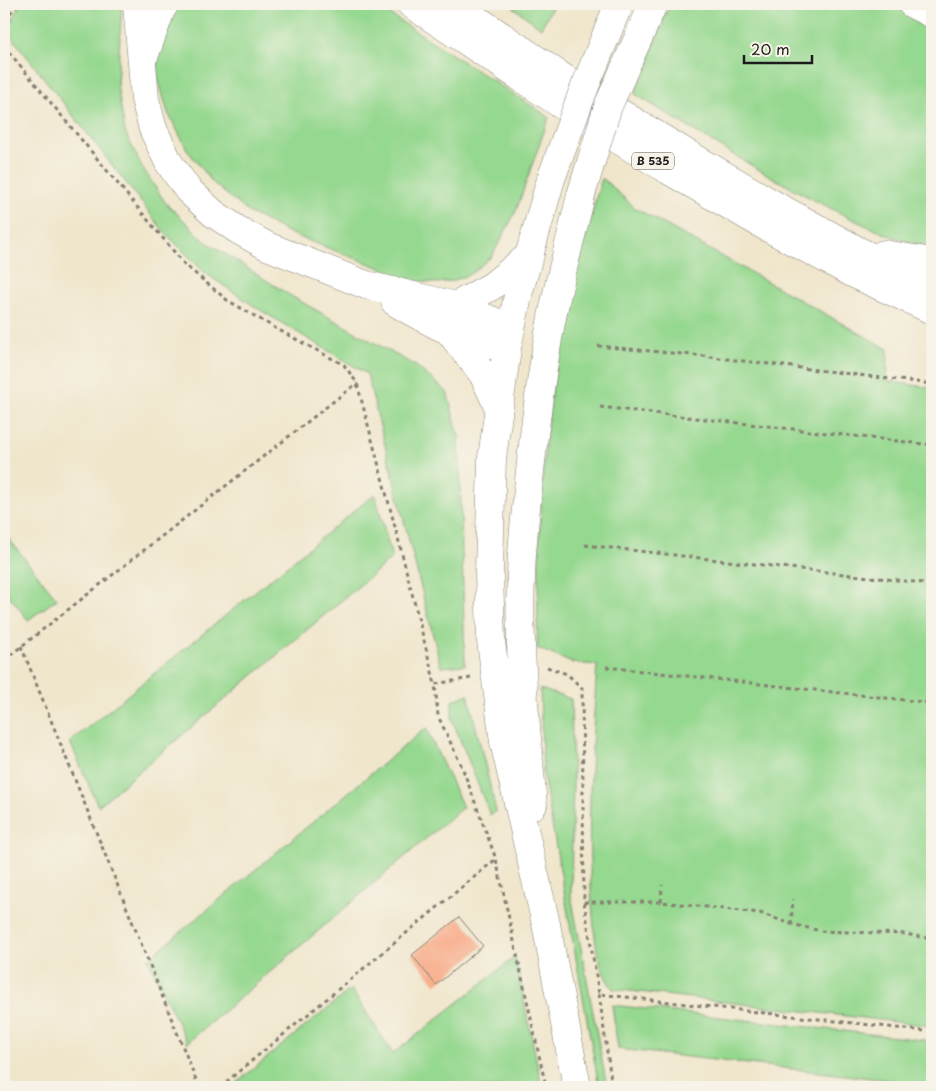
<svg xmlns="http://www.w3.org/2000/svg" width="936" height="1091" font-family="'Playpen Sans',sans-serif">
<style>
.green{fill:#95d88f;stroke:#587a56}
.building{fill:#f8a884}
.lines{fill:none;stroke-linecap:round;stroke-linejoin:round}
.secondary-casing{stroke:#868174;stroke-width:29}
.primary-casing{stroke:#868174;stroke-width:29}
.path{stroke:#868174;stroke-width:3;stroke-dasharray:4 4;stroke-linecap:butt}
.secondary{stroke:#fff;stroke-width:28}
.primary{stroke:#fff;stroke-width:28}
.secondary-bridge-casing{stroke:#868174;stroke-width:29;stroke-linecap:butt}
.secondary-bridge{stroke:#fff;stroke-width:28}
.labels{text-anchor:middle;stroke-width:4;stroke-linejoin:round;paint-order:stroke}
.shield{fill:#f7f3e8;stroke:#5e5c59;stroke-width:1}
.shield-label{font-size:11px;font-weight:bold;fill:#1c1c1c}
</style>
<rect width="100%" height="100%" fill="#f7f3e8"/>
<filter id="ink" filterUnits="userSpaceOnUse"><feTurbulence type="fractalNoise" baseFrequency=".02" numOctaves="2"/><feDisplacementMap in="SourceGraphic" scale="10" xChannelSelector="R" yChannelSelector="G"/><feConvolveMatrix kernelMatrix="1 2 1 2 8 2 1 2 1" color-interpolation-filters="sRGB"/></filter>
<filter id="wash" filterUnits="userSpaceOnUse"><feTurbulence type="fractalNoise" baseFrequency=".0096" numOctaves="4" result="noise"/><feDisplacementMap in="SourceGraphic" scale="20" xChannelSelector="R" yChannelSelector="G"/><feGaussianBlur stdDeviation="1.12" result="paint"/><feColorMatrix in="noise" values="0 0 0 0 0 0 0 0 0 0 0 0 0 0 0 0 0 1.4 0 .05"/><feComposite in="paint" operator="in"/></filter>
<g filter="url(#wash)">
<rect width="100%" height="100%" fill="#f0e6cc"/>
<path class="green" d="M20,4H122L117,85L125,132L142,167L165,202L205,241L291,296L416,366L447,392L459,436L465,665L441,667L367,374L260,310L205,273L166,234L7,31Z
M174,4H374L549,117L516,211L492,256L472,273L453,281L437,283L415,281L291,234L248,212L213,183L188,151L168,113L157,75V42Z
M509,4H554L541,28Z
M671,4H892L932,23V247C894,241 860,223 826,206C760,173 698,133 635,94L664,17Z
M602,178L635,208L888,349L887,381L932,388V1026L613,989C595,965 595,935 592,905C586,825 592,745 597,665L572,663L537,648C539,560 539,471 553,384C564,314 582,246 602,178Z
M375,494L392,558L98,806L70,742Z
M4,533L57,599L28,620L4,589Z
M540,689L571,699L573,777L571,895L607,1087H599L543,774Z
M468,694L496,811L490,815L452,719V701Z
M426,728L463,807L187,1043L148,959Z
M515,957L542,1087H231L351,989L393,1054Z
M612,1005L932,1041V1085L618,1049Z"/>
<g id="blocks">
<path class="building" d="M459,917L483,946L436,985L412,955Z"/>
</g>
</g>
<g filter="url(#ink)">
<use href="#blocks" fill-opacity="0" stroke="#868174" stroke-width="1"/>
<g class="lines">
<g class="secondary-casing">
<path id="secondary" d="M645,23L653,4
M551,179L519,291L507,348L492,458L489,572L491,641L504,742L546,924L577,1087
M533,805C526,729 518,652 521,575C522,537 527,500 531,462C537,407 544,352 556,298C564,263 573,229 581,195"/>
</g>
<g class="primary-casing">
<path id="primary" d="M137,4L145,99L153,129L169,163L188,190L213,213L238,230L267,246L366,285L456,306L511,328
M411,4L565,107L668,170L763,225L850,272L932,310
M454,4L577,87L681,150L773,204L857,250L932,287
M912,4L932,14
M145,54L161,10L165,4
M884,254L932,262
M395,302C430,323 467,342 507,348
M456,306L492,286L530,255
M449,331L483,374L498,406"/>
</g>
<path class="path" d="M4,19L19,4
M4,46L185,265L227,300L277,329L344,365L357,383L399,542L435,684
M598,346L703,356L932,384
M600,407L932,445
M585,545L932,584
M21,646L199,1087
M4,660L357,383
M547,667L567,674L582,688L584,902L599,994L932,1032
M606,667L932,703
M471,678L435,684L438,716L462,767L496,859L546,1087
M584,902H661L760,913L791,924L821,931L905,934L932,939
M661,902L662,885
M791,924L793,899
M599,994L612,1087
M220,1087L496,859"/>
<use href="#secondary" class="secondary"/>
<use href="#primary" class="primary"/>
<g class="secondary-bridge-casing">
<path id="secondary-bridge" d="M551,179L582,94L616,11
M581,195L608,106L645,23"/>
</g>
<use href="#secondary-bridge" class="secondary-bridge"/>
</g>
</g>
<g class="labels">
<rect class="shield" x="632" y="152.5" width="42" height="17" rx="4"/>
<g class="shield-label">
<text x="653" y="165">B 535</text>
</g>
</g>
<rect width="936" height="1091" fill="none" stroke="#f7f3e8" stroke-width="20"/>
<path d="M744 55v8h68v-8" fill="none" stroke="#1c1c1c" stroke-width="2.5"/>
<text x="751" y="55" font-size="15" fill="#1c1c1c" stroke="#f7f3e8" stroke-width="4" paint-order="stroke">20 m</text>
</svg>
